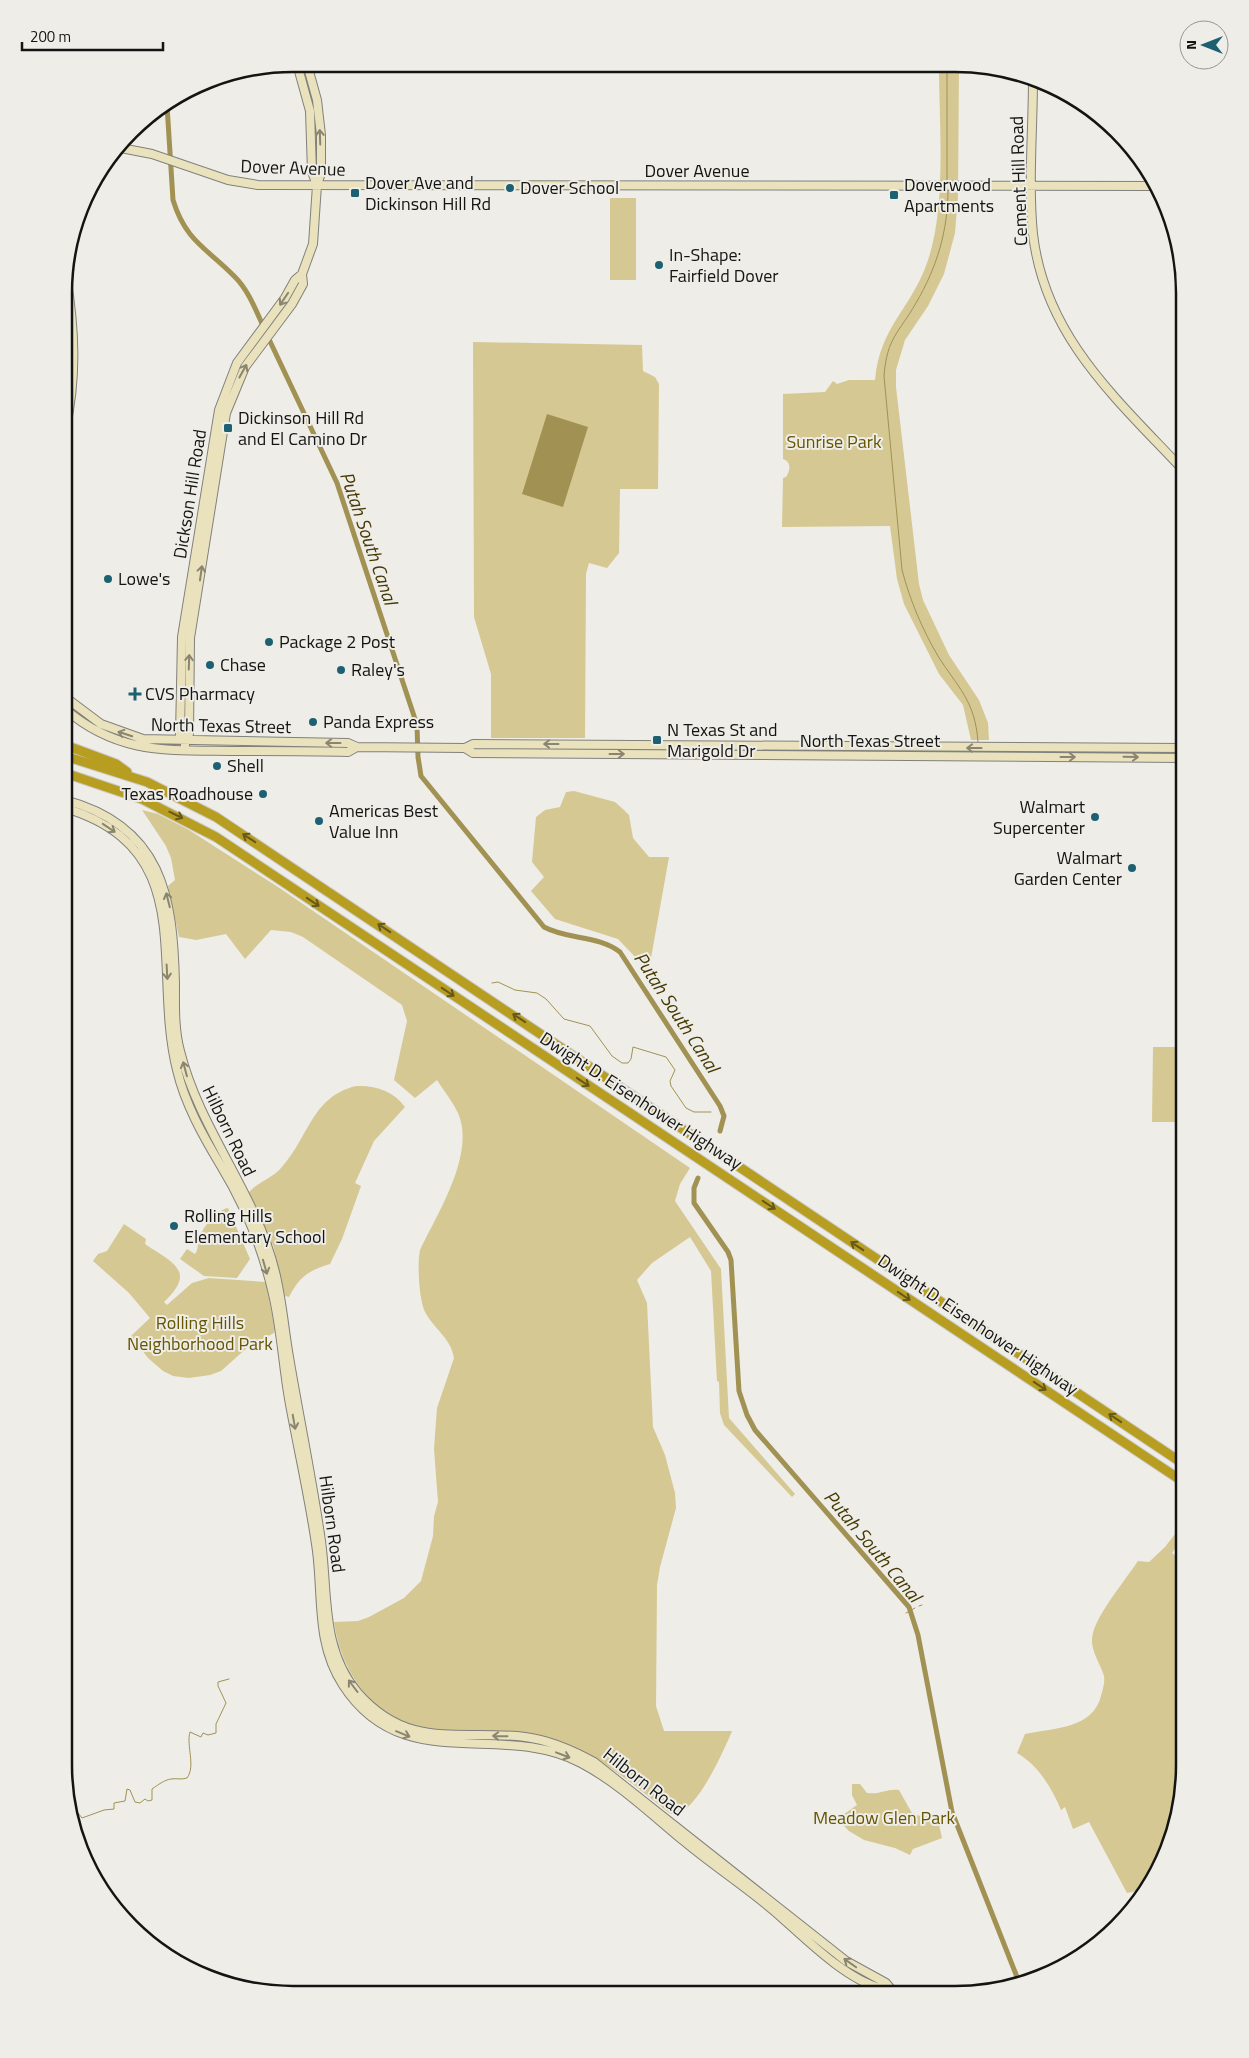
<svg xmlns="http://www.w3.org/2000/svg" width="1249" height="2058" font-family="'Titillium Web',sans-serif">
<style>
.green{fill:#d5c892}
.water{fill:#a19253}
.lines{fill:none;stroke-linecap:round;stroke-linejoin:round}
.stream{stroke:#a19253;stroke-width:1}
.canal{stroke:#a19253;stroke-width:5}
.secondary-casing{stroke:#81807c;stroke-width:10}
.highway-casing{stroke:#cbcbcb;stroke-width:11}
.secondary{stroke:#e9e2bc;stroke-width:8}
.highway{stroke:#b79d20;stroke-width:9}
.oneway{stroke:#898570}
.oneway2{stroke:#665819}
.poi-dot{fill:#1c6072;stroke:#eeede8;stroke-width:2}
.labels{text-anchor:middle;stroke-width:4;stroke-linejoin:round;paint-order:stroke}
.street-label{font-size:18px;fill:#141412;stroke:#eeede8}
.poi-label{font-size:18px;fill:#141412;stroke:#eeede8;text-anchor:start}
.park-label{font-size:18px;fill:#655502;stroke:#eeede8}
.water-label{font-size:19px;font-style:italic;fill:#453904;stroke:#eeede8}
.rim{fill:none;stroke:#141412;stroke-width:2.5}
</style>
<rect width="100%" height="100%" fill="#eeede8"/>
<path class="green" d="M939,66H959L958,196L955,233L944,274L928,306L905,340L896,370V387L919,584L923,600L949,655L979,700L988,723L989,740H971L963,705L939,674L904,604L897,579L890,526L782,527L783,478L786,477C790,471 792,462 783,459V394L825,392L833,381L837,384L849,380H875C880,326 911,309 927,263C947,207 939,125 939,66Z
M610,198H636V280H610Z
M473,342L642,345L643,371L655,377L659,384L658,489H620L619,553L607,568L589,563L586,574L585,738H491V674L474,617Z
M574,791L615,802L624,810L629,815L633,838L649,857H669L648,975L639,961L618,939L555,919L531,891L544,877L532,862L536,817L545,810L560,807L566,792Z
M142,810L158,814L189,830L278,887L690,1168L680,1184L675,1201L721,1269L729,1418L795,1494L792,1497L724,1425L720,1413L719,1382L717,1381L711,1271L690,1237L652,1263L637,1280L647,1303L653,1427L665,1455L675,1493L676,1508L660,1567L657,1585L656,1706L664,1731H732C725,1748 692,1824 669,1813C634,1785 601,1756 558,1741C521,1729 484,1734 445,1733C383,1730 342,1680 334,1622L358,1621L369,1617L404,1598L421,1581L433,1536L434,1516L438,1502L434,1449L437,1408L454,1358C451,1338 434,1329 425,1312C419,1300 417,1263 420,1250C437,1214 476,1154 458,1113C453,1102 444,1091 437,1080L415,1098L394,1080L407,1021L402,1005L303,937L291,932L271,930L245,959L226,934L196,940L179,937L168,886L175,880L171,858L166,846Z
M1153,1047H1185V1122H1152Z
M356,1086C375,1085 394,1091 405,1107L374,1141L355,1183L361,1186L342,1239L330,1264C309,1270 299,1277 289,1297L285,1296L273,1245L268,1241L248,1194C256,1182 272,1179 281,1168C309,1138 311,1097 356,1086Z
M228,1208L250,1259L237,1278L204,1276L180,1259L187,1249L195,1254C199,1248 197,1245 199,1239C202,1228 216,1210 228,1208Z
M124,1224L146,1239L145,1244C173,1263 197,1271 164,1302L167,1305L192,1283L209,1278L266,1282L275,1329L274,1333L249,1346L221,1371L210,1375L189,1378L173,1376L163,1371L148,1358L131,1336L150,1318L129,1293L93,1261L98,1254L107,1251Z
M1185,1521V1534L1172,1553L1185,1563V1780L1173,1839L1144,1893L1142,1890L1127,1893L1089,1822L1073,1829L1065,1807L1061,1810C1052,1788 1038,1765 1017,1753L1025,1734C1053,1728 1093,1729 1101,1696C1103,1688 1106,1680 1103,1673C1098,1659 1089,1648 1093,1633C1098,1613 1126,1579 1138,1561L1149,1562L1165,1547Z
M852,1784H860L867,1793C879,1795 888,1788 899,1790L913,1815L933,1817L934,1821L938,1820L942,1838L913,1849L910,1855L895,1848L864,1840L849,1831L837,1819L857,1805L852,1795Z"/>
<path class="water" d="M547,414L588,427L563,507L522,494Z"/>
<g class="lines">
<path class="stream" d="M947,66V183
M948,189C948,231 937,267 916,303C899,333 887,337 884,376L902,570C910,600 922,629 938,656C958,688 975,700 978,742
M492,983L498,982L515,990L537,993L546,999L564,1019L590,1026L612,1056L622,1063H628L631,1059L633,1047L666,1057L675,1070L670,1081L671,1086L686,1108L694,1112H711
M919,1606L922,1605
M906,1613L915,1608
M73,1814L78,1813L82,1818L104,1810L114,1809V1803L125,1801L127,1789L130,1790L135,1802L140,1803L145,1799L148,1801L152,1800V1789C158,1785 164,1780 171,1779C177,1778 181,1780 187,1778C196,1766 186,1746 190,1732L201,1737L203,1733L208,1735L216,1733V1724L226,1703L218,1686V1682L229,1679"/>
<path class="canal" d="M167,105L173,200C186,242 207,248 235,277C249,291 256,311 264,328
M267,335L337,483L417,725L418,757L421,776L544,927C568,940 598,935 620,952L720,1106L724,1116L720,1131
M698,1178L694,1188V1203L728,1252L731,1260L739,1391L747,1415L755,1430L909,1607L918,1635L952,1812L1019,1982"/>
<g class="secondary-casing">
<path id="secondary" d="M297,64L310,111L312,172L317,185
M1033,78C1033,130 1028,183 1033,234C1045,338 1118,400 1185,472
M121,148L152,154L228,180L258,185L1157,186
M65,431C77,378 75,329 66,276
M65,697L101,724L143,739L348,743L357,747
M65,709C118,755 169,750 234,751C272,751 310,751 348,752L357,747L465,748L473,744L1185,748
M185,741L180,734L182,637L219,410L237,363L285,298L295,280L302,274
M465,748L473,753L1185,758
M185,750V741L189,734L190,638L226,413L245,367L292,304L303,284L302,274L313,244L317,185L321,173V135L317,100L307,64
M65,800C162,826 173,896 175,983C175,1005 174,1029 180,1051C200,1131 256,1193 275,1272C282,1300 284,1328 289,1357C299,1416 311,1474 320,1534C329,1588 319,1648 358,1693C409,1751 460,1729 525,1737C550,1740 572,1750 594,1762L846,1961L886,1983L891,1989
M65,808C201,849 151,967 177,1070C185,1104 203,1136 221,1166C244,1204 263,1250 273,1294C281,1328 283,1364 289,1399C298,1449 310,1500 317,1551C323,1598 316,1644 343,1685C403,1778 500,1720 581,1763C619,1783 652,1815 685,1842C716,1868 751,1890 781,1917C807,1940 846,1979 880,1988C889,1991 901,1992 911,1994
M1023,1981L1058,1968"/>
</g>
<g class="highway-casing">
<path id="highway" d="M65,745L116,764L127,772
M65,756L147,782L216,817L1185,1465
M65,773L142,799L216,837L1185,1483"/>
</g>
<use href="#secondary" class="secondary"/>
<use href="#highway" class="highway"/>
</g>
<defs><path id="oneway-shaft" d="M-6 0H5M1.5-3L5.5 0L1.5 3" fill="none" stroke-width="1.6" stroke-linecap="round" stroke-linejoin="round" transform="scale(1.25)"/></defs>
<g class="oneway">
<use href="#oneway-shaft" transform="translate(320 137) rotate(-92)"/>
<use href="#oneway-shaft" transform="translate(284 299) rotate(124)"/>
<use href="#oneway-shaft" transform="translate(243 371) rotate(-61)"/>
<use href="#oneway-shaft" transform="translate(201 573) rotate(-82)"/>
<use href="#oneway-shaft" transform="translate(189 662) rotate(-88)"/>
<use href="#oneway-shaft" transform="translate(125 734) rotate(-162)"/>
<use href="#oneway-shaft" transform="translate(333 743) rotate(-180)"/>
<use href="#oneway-shaft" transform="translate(551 744) rotate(180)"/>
<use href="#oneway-shaft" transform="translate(974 748) rotate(-180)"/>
<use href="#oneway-shaft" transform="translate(617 754)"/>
<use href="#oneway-shaft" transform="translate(1068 757)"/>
<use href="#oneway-shaft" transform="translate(1131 757) rotate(1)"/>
<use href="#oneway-shaft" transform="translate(109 828) rotate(34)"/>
<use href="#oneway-shaft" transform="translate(168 900) rotate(-104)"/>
<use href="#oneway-shaft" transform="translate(167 972) rotate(87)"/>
<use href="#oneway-shaft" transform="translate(185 1069) rotate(-105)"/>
<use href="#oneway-shaft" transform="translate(265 1267) rotate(74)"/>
<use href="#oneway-shaft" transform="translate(294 1422) rotate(80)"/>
<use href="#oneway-shaft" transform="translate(353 1686) rotate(-127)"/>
<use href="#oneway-shaft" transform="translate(403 1734) rotate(22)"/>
<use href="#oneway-shaft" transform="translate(500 1736) rotate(-179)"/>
<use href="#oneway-shaft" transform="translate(563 1755) rotate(21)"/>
<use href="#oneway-shaft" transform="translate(850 1963) rotate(-145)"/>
</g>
<g class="oneway2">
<use href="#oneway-shaft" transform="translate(176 815) rotate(26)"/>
<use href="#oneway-shaft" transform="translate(249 838) rotate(-147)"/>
<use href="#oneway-shaft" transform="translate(313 902) rotate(34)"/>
<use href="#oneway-shaft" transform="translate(384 928) rotate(-146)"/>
<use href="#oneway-shaft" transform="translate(448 992) rotate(34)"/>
<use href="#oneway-shaft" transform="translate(519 1018) rotate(-146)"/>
<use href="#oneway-shaft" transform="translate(583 1082) rotate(34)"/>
<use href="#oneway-shaft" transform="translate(769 1205) rotate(34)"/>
<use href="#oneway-shaft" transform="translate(857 1246) rotate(-147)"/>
<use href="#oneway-shaft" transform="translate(904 1296) rotate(34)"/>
<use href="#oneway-shaft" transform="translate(1040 1386) rotate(34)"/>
<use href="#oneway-shaft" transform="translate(1115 1418) rotate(-146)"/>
</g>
<g class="poi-dot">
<circle cx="510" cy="188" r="5"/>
<rect x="350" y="188" width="10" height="10" rx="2.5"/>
<rect x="889" y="190" width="10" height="10" rx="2.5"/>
<circle cx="659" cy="265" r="5"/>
<rect x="223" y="423" width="10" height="10" rx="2.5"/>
<circle cx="108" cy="579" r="5"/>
<circle cx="269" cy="642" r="5"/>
<circle cx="210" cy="665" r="5"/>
<circle cx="341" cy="670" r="5"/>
<path d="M132.5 686.5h5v5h5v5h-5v5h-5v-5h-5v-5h5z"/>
<circle cx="313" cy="722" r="5"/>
<rect x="652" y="735" width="10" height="10" rx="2.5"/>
<circle cx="217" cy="766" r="5"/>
<circle cx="263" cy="794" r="5"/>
<circle cx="1095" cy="817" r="5"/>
<circle cx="319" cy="821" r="5"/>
<circle cx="1132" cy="868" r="5"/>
<circle cx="174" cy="1226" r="5"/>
</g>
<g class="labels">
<g class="street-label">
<text transform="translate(293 168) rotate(2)" y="6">Dover Avenue</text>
<text x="697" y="177">Dover Avenue</text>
<text transform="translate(1019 181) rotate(-92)" y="6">Cement Hill Road</text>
<text transform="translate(190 494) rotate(-81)" y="6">Dickson Hill Road</text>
<text transform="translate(221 726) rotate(1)" y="6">North Texas Street</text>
<text x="870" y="747">North Texas Street</text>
<text transform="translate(641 1101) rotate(33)" y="6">Dwight D. Eisenhower Highway</text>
<text transform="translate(229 1131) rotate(64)" y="6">Hilborn Road</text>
<text transform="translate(978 1325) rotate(34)" y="6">Dwight D. Eisenhower Highway</text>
<text transform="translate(332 1524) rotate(82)" y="6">Hilborn Road</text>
<text transform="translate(644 1782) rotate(38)" y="6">Hilborn Road</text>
</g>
<g class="poi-label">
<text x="365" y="189">Dover Ave and<tspan x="365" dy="21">Dickinson Hill Rd</tspan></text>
<text x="904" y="191">Doverwood<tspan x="904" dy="21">Apartments</tspan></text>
<text x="520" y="194">Dover School</text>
<text x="669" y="261">In-Shape:<tspan x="669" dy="21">Fairfield Dover</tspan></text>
<text x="238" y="424">Dickinson Hill Rd<tspan x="238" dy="21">and El Camino Dr</tspan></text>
<text x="118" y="585">Lowe's</text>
<text x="279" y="648">Package 2 Post</text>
<text x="220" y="671">Chase</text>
<text x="351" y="676">Raley's</text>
<text x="145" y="700">CVS Pharmacy</text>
<text x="323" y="728">Panda Express</text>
<text x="667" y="736">N Texas St and<tspan x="667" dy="21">Marigold Dr</tspan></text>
<text x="227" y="772">Shell</text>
<text x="253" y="800" text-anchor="end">Texas Roadhouse</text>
<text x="1085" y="813" text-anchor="end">Walmart<tspan x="1085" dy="21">Supercenter</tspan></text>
<text x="329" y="817">Americas Best<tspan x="329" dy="21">Value Inn</tspan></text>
<text x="1122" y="864" text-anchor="end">Walmart<tspan x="1122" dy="21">Garden Center</tspan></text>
<text x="184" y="1222">Rolling Hills<tspan x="184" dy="21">Elementary School</tspan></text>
</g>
<g class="park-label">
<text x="834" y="448">Sunrise Park</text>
<text x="200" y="1329">Rolling Hills<tspan x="200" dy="21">Neighborhood Park</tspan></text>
<text x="884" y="1824">Meadow Glen Park</text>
</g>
<g class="water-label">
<text transform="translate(369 538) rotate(71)" y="7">Putah South Canal</text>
<text transform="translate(677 1012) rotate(57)" y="7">Putah South Canal</text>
<text transform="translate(873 1546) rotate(50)" y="7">Putah South Canal</text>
</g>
</g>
<path d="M0 0H1249V2058H0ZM293 72H955A221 221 0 0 1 1176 293V1765A221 221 0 0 1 955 1986H293A221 221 0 0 1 72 1765V293A221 221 0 0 1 293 72Z" fill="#eeede8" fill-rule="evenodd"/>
<path class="rim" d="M293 72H955A221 221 0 0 1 1176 293V1765A221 221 0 0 1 955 1986H293A221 221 0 0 1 72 1765V293A221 221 0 0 1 293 72Z"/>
<g transform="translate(1204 45) rotate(270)"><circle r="24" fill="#eeede8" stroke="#979692"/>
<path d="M0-4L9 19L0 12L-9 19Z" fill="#1c6072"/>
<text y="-8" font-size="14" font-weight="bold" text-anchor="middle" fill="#141412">N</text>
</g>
<path d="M22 42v8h141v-8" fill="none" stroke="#141412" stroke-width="2.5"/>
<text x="30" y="42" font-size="15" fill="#141412" stroke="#eeede8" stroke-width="4" paint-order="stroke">200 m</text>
</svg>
